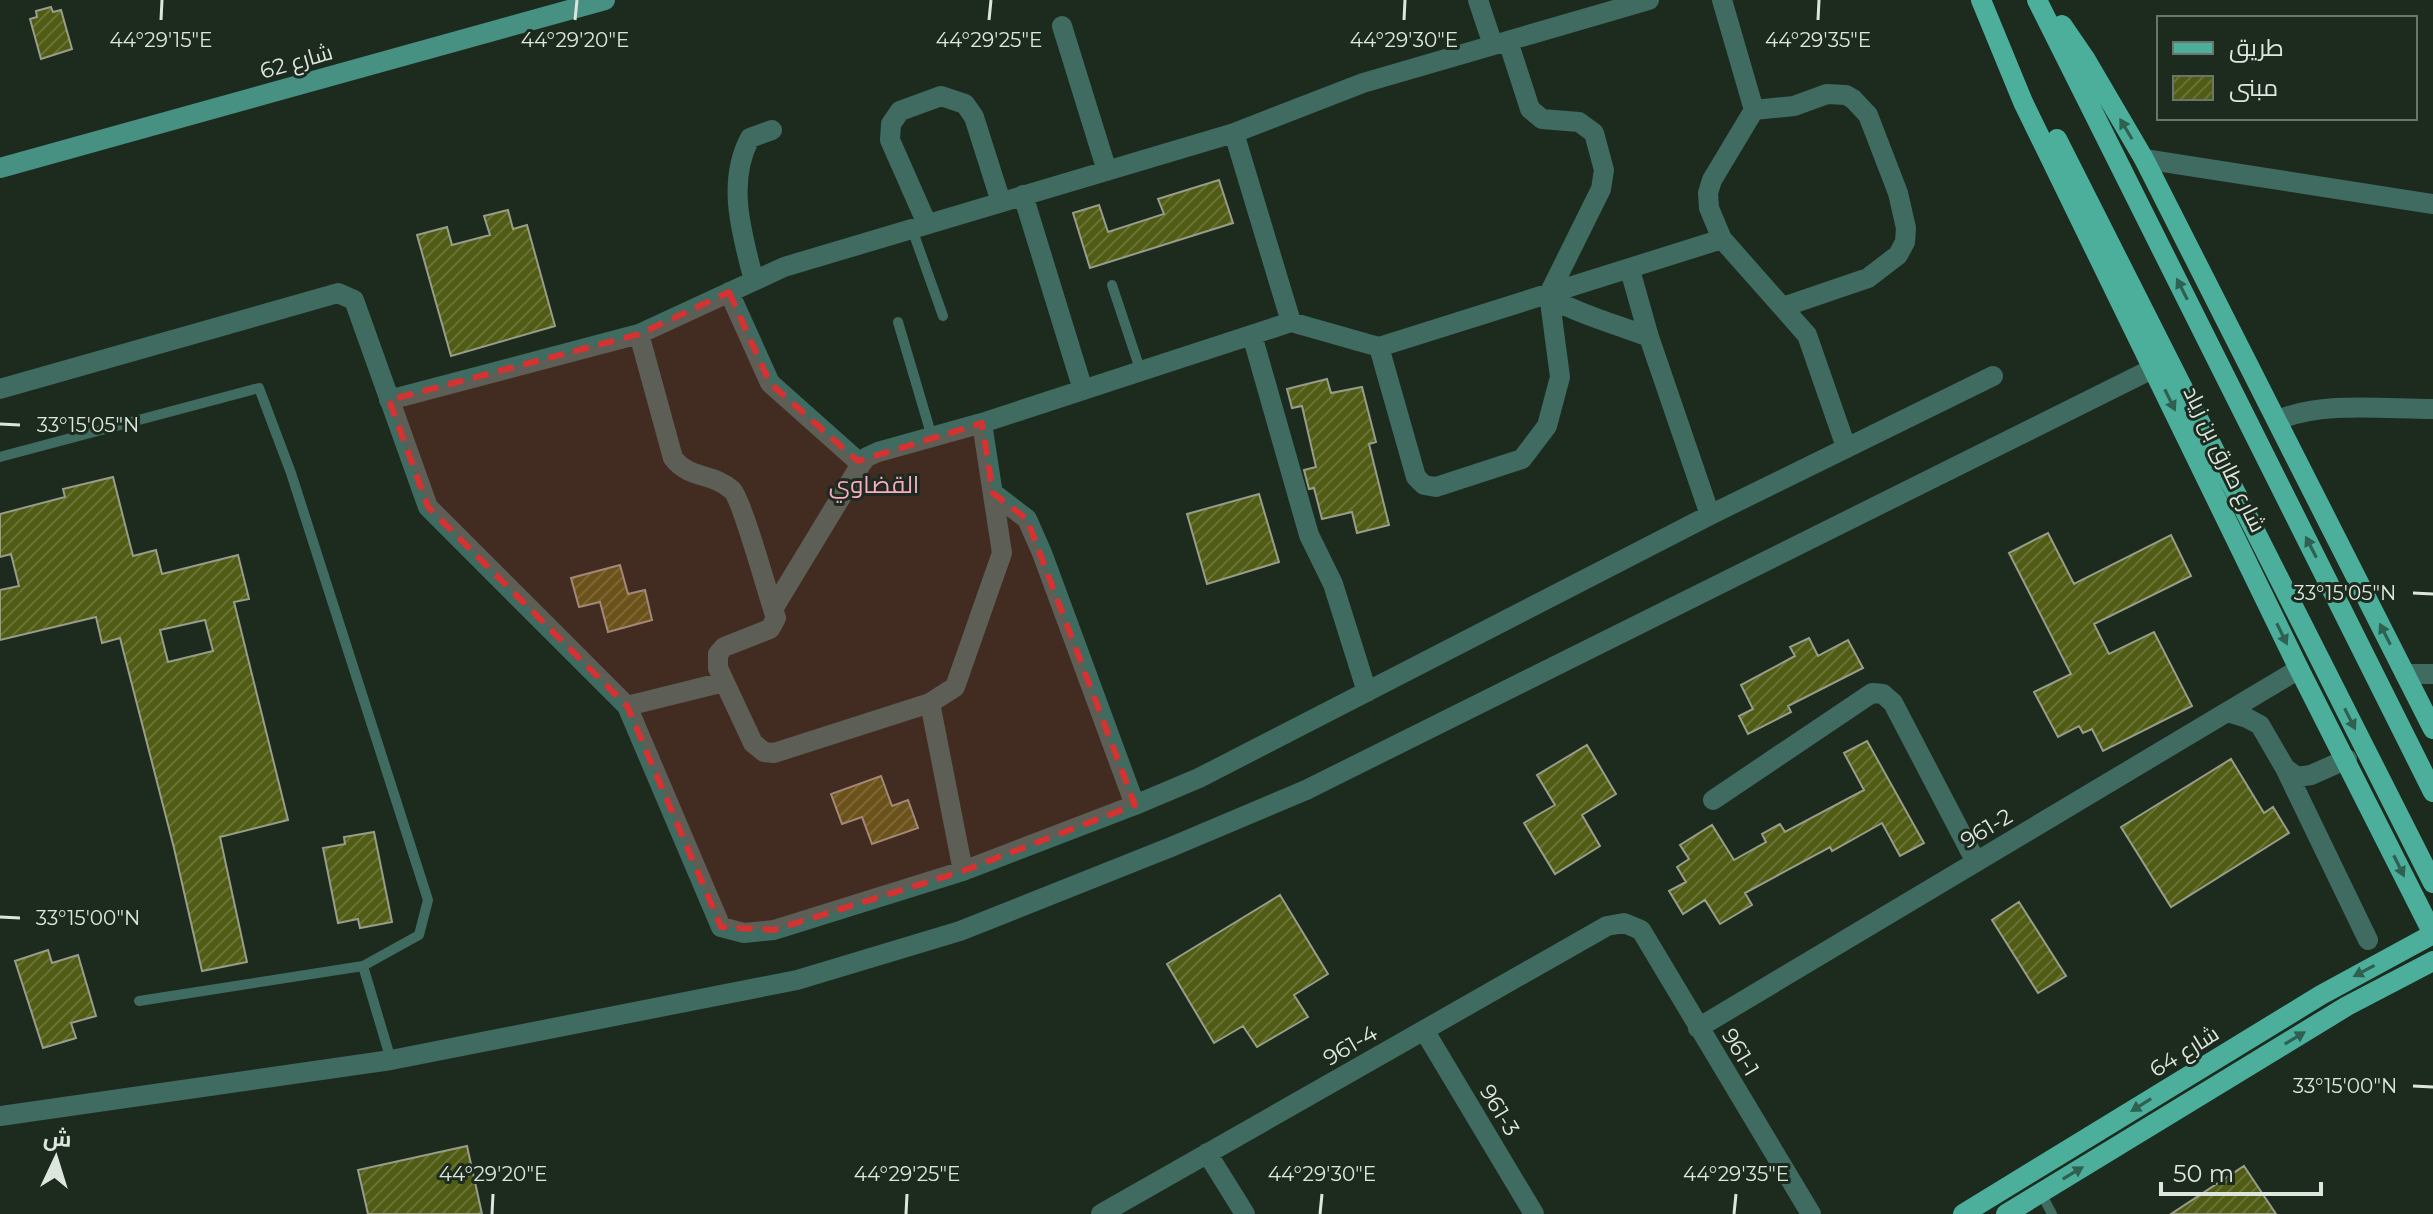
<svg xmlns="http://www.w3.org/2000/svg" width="2433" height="1214" font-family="Montserrat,Cairo,sans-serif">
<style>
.building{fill:url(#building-hatch);stroke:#989d89;stroke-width:2;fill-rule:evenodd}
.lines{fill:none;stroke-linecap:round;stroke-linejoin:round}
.lane{stroke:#3f6b61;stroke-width:10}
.street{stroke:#3f6b61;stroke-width:20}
.secondary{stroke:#479182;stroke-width:20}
.primary{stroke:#4baf9b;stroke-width:20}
.oneway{fill:#2f6050}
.marked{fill:#d63231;fill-opacity:0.2;stroke:#d63231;stroke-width:6;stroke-dasharray:16 10;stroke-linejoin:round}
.ticks{fill:none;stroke:#dde6de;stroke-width:3}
.labels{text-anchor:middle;stroke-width:6;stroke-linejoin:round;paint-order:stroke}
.street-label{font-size:22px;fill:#dde6de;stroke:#1d2b1e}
.neighbourhood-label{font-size:24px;fill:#f9a9c5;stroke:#1d2b1e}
.ticks-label{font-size:20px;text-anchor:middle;fill:#dde6de;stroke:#1d2b1e;stroke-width:6;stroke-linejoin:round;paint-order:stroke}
</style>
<defs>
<pattern id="building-hatch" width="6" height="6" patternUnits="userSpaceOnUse" patternTransform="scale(2)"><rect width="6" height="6" fill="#505b14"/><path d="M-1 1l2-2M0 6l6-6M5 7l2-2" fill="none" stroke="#697336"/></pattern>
</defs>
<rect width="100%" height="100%" fill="#1d2b1e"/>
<path class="building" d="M51,7L53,12L61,10L72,49L41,59L30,19L37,17L36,11Z
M1219,180L1233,223L1090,268L1073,213L1099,205L1108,232L1164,214L1158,199Z
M508,210L513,229L527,225L555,326L451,356L417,235L447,227L452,245L490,235L484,216Z
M1327,379L1331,393L1362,387L1376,442L1369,444L1389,525L1357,533L1352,512L1322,519L1314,488L1309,489L1304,470L1316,467L1302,406L1292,408L1287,389Z
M113,477L133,556L156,550L162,574L238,555L249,599L234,602L288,820L220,837L247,962L202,971L174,848L120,638L102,643L96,617L0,640V590L19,586L11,554L0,557V514L65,497L63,489ZM205,620L213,651L168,662L160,630Z
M1259,494L1279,562L1207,584L1187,514Z
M2048,533L2074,584L2171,535L2191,576L2094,624L2109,654L2154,632L2192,706L2103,751L2092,729L2083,733L2079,726L2058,737L2034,692L2071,674L2009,553Z
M620,565L628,594L645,590L652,620L608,632L600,602L579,607L571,578Z
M1809,638L1818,656L1848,640L1863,668L1788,706L1791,712L1748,734L1739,716L1753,709L1741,685L1795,656L1790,647Z
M1867,741L1924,843L1900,856L1882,823L1832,851L1830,847L1745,893L1752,905L1720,924L1705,900L1683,914L1669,891L1686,882L1677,867L1689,859L1680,845L1712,825L1734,860L1766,842L1762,834L1780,824L1785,832L1864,790L1844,753Z
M1587,745L1616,794L1582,815L1600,846L1555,874L1524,823L1555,805L1537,775Z
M2231,759L2264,813L2273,807L2289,833L2171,907L2121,827Z
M881,776L892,806L908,800L918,828L872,844L862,817L842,824L831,794Z
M374,832L392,922L360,928L358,919L338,923L323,848L345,844L344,837Z
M1280,895L1328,974L1294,995L1308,1017L1257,1047L1243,1026L1214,1043L1167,964Z
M2019,902L2066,976L2038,993L1992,920Z
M48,950L52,963L78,955L96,1016L71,1023L76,1038L43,1048L15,961Z
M467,1146L482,1214H368L358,1170Z
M2244,1166L2276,1214H2171Z"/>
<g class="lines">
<path class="lane" d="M912,229L943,316
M1112,285L1141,372
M898,322L932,437
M0,457L259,388L291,473L428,900L419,935L363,966L139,1001
M363,966L391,1060
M2041,1193L2052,1214"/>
<path class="street" d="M1478,0L1493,45
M1722,0L1754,110L1712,180L1708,193L1709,208L1722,239L1807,335L1846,447
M1062,26L1107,171
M1754,110L1794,106L1827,94L1846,95L1853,99L1868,115L1898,193L1906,228L1905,242L1898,255L1868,278L1783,307
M1234,133L1291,322
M2144,159L2433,204
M1023,195L1083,390
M927,224L890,140L891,124L900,111L941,96L965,104L974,117L1001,202
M1630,270L1649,337L1710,515
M754,281C742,234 726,183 750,138L772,130
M729,292L770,383L861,464
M1550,298C1581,315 1615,324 1649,337
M639,334L673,458C690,480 712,472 732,490C741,498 767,590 773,609L776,618L770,629L724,647L718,654V668L753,743L764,752L774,753L930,703
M1252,335L1309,535L1333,584L1367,692
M1379,347L1416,477L1424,485L1436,487L1522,459L1547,426L1560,377L1549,294L1601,189L1604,170L1594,133L1579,122L1542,119L1530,109L1508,41
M0,389L338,293L354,300L428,507L627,706L721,927L744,933L774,930L963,871L1135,805L1199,778L1710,515L1993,376
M389,400L639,334L784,267L1234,133L1363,83L1649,0
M2278,420C2322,401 2384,409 2433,409
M993,493L1027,519L1042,553L1135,805
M773,609L861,464L867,457L878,452L982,423L1291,322L1379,347L1722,239
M2405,674H2433
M627,706L724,682
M2227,712L2247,718L2260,725L2285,768L2368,940
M2285,768L2297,777L2311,775L2347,759
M1713,800L1872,693L1883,694L1893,703L1976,862
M963,871L930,703L955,687L1002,553L982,423
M1698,1028L2299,669
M1424,1030L1534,1214
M0,1116L391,1060L797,980L960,931L1171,847L1306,790L2154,368
M1207,1153L1245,1214
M1101,1214L1607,926L1624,923L1641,930L1811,1214"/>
<path class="secondary" d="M0,168L605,0"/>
<path class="primary" d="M2037,0L2433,792
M2062,25L2086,60L2144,159L2433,729
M2057,139L2433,883
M1963,1214L2321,995L2433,934L2299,669L2023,102L1981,0
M2006,1214L2347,1006L2433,961"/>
</g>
<defs><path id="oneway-solid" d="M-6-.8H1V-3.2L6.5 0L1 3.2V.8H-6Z" transform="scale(2)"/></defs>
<g class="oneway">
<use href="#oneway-solid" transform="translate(2126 129) rotate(-121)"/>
<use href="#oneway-solid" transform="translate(2182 289) rotate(-117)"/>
<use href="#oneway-solid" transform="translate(2170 400) rotate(64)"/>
<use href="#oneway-solid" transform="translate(2311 547) rotate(-117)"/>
<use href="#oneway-solid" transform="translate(2282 634) rotate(64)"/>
<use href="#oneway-solid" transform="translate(2385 634) rotate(-117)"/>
<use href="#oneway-solid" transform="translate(2350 719) rotate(63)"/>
<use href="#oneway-solid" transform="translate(2399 866) rotate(64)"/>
<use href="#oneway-solid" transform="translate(2364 971) rotate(152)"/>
<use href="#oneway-solid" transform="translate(2295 1038) rotate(-31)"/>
<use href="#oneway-solid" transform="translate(2141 1105) rotate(148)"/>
<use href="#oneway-solid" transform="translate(2073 1173) rotate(-31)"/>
</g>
<path class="marked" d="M729,292L770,383L858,461L982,423L993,493L1027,519L1135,805L963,871L774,930L721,927L627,706L428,507L389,400L639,334Z"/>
<path class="ticks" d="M161,20L162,0M575,20L577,0M989,20L991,0M1404,20L1405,0M1818,20L1819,0M0,424L20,425M2413,593L2433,594M0,917L20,918M2413,1086L2433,1087M492,1214L493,1194M906,1214L907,1194M1320,1214L1322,1194M1734,1214L1736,1194"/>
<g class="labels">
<g class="street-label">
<text transform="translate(296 61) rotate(-16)" y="8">شارع 62</text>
<text transform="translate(2225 459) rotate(64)" y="8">شارع طارق بن زياد</text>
<text transform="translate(1986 828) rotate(-31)" y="8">961-2</text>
<text transform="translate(1350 1045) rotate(-30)" y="8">961-4</text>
<text transform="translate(2184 1051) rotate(-32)" y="8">شارع 64</text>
<text transform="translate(1741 1052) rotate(59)" y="8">961-1</text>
<text transform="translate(1500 1110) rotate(59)" y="8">961-3</text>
</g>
<g class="neighbourhood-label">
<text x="874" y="493">القضاوي</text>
</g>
</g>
<g class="ticks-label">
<text x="161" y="47">44°29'15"E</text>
<text x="575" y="47">44°29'20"E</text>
<text x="989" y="47">44°29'25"E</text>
<text x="1404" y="47">44°29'30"E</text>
<text x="1818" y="47">44°29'35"E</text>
<text x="88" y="432">33°15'05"N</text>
<text x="2345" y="600">33°15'05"N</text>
<text x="88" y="925">33°15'00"N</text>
<text x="2345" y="1093">33°15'00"N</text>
<text x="493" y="1181">44°29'20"E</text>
<text x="907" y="1181">44°29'25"E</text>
<text x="1322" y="1181">44°29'30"E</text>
<text x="1736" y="1181">44°29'35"E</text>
</g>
<rect x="2157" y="16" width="260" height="104" fill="#1d2b1e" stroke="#6a766b" stroke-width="2"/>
<rect x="2173" y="42" width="40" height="12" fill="#4baf9b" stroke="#6a766b" stroke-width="2"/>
<text x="2229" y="56" font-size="24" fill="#dde6de">طريق</text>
<rect x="2173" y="76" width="40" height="24" fill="url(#building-hatch)" stroke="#6a766b" stroke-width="2"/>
<text x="2229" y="96" font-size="24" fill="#dde6de">مبنى</text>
<g transform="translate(56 1158) rotate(4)" stroke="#1d2b1e" stroke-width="6" paint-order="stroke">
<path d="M0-6L14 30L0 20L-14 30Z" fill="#dde6de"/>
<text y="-12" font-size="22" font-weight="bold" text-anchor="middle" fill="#dde6de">ش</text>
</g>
<path d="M2161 1182v12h160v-12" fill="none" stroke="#dde6de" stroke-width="4"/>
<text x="2173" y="1182" font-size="24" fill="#dde6de" stroke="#1d2b1e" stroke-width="6" paint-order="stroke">50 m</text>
</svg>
